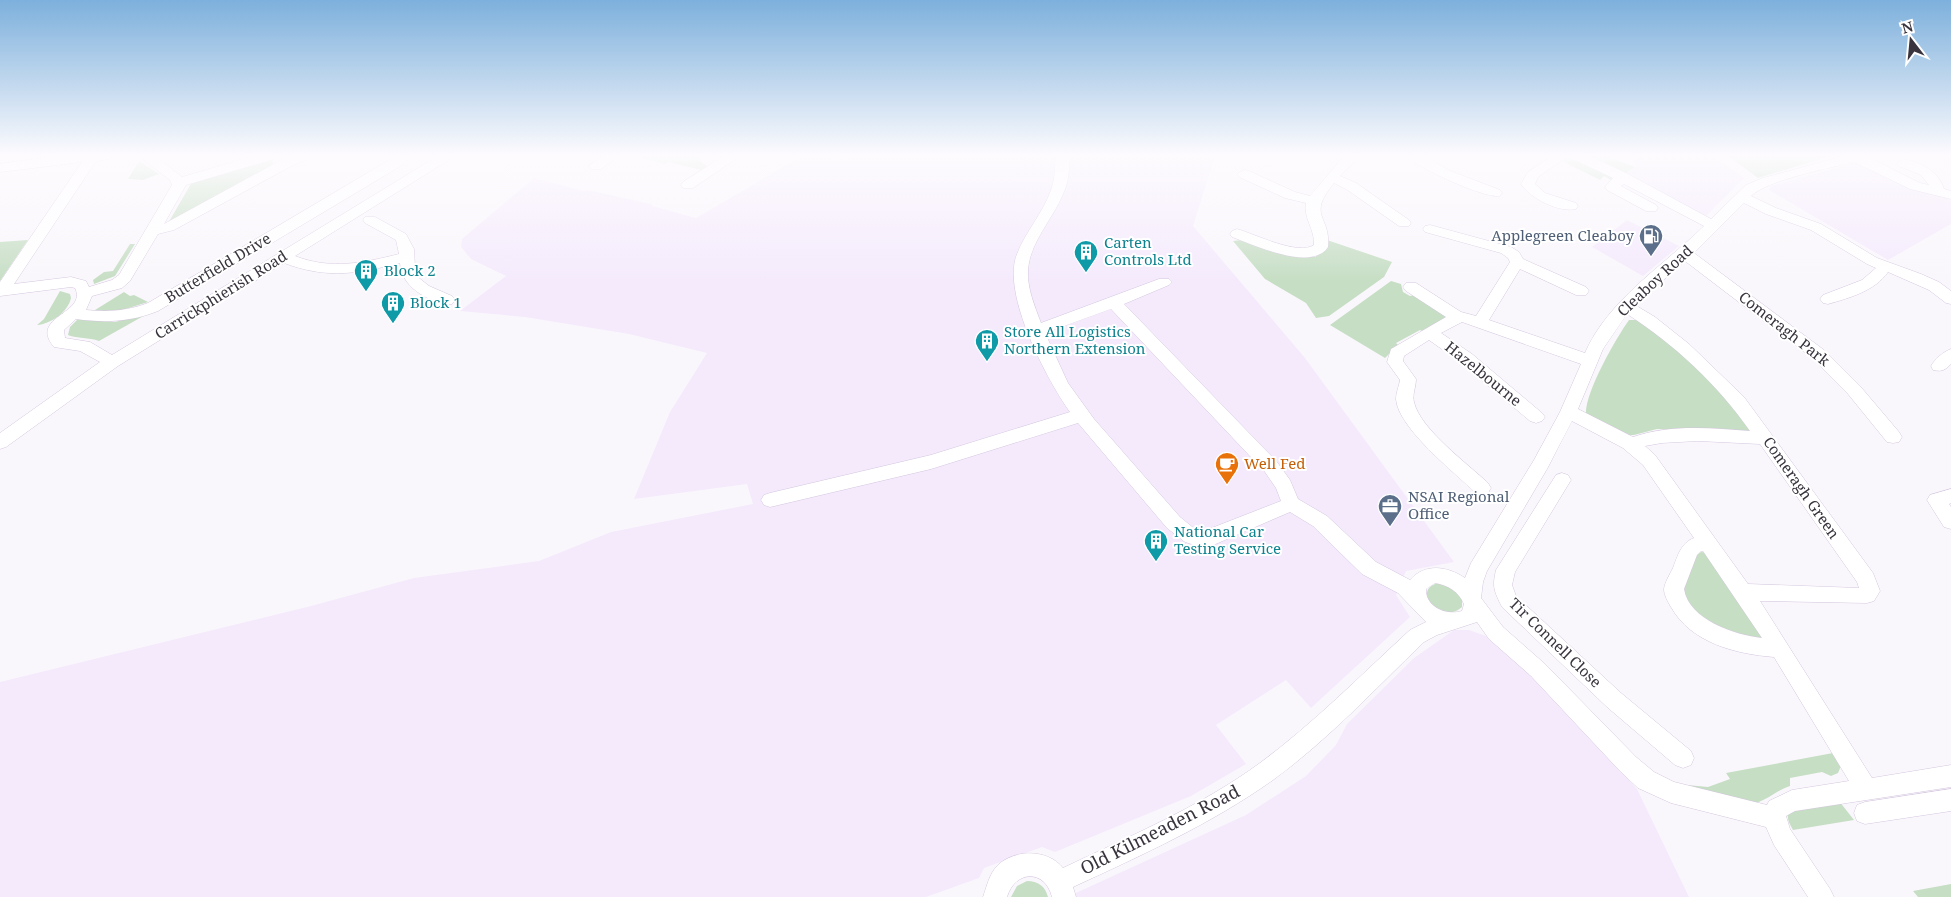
<svg xmlns="http://www.w3.org/2000/svg" width="1951" height="897" font-family="'Noto Serif',serif">
<style>
.built{fill:#f4eafc}
.green{fill:#c6dec4}
.lines{fill:none;stroke-linecap:round;stroke-linejoin:round}
.minor-casing{stroke:#d4c7de;stroke-width:1}
.minor{fill:#fff;fill-rule:evenodd}
.labels{text-anchor:middle;stroke-width:4;stroke-linejoin:round;paint-order:stroke}
.service-label{font-size:15px;fill:#4e5e75;stroke:#fff;text-anchor:end}
.culture-label{font-size:15px;fill:#0d838f;stroke:#fff;text-anchor:start}
.street-label{font-size:15px;fill:#38333c;stroke:#fff}
.food-label{font-size:15px;fill:#c56008;stroke:#fff;text-anchor:start}
.near-street-label{font-size:18px;fill:#38333c;stroke:#fff}
</style>
<rect width="100%" height="100%" fill="#faf7fc"/>
<path class="built" d="M802,156H832L846,160L851,156H1215L1193,226L1305,358L1454,562L1406,571L1396,595L1410,617L1311,708L1286,680L1216,725L1246,764L1191,796L1055,852L1042,847L984,868L979,878L926,897H0V682L311,606L414,578L539,561L611,532L753,504L747,484L634,499L670,412L707,353L629,334L525,317L460,311L506,276L471,259L461,247L462,239L534,178L584,191L587,190L651,204L652,206L696,218Z
M1640,156H1713L1744,178L1706,216L1626,173L1638,165L1633,161Z
M1873,158L1877,163L1951,201V224L1888,260L1769,190L1771,186Z
M1627,220L1679,246L1643,276L1592,247Z
M1454,630H1469L1486,636L1523,665L1637,789L1689,897H1067L1246,815L1306,776L1336,745L1347,724L1414,658Z"/>
<path class="green" d="M639,156H701L700,161L707,166L702,170L668,162L665,164L638,157Z
M1590,156H1608L1635,167L1626,173Z
M1728,156H1831L1758,178Z
M274,157L272,167L167,225L192,182Z
M1568,157L1613,178L1611,180L1604,176L1600,180L1562,161Z
M139,161L159,174L143,180L128,179Z
M1251,239L1281,252L1315,257L1323,251L1327,240L1392,262L1384,277L1329,316L1316,318L1306,303L1265,279L1233,241Z
M28,240L0,281V242Z
M130,244H135L115,276L94,284L93,280L104,272L113,271Z
M1391,281L1401,284L1403,292L1410,296L1419,294L1450,316L1424,332L1420,330L1396,343L1398,345L1385,358L1330,325Z
M60,291L70,294L71,298C68,312 51,324 37,325L44,319Z
M124,292L130,296L134,295L148,302L116,312L95,310Z
M147,314L99,341C89,337 77,339 68,335L70,327L78,319L115,322Z
M1629,320H1638L1651,326L1729,397L1752,430L1746,433L1657,429L1634,435H1624L1586,415C1584,394 1616,338 1629,320Z
M1701,552L1709,553L1768,640L1720,632L1693,613L1682,590L1696,555Z
M1438,583L1450,585L1462,598V607C1444,625 1409,591 1438,583Z
M1833,753L1841,766L1838,773L1831,776L1822,772L1790,778V786C1777,790 1769,799 1756,803L1687,785L1708,787L1730,779L1726,773Z
M1839,801L1854,820L1793,830C1789,823 1786,818 1789,811Z
M1027,881C1038,881 1045,886 1048,897H1011L1017,886Z
M1951,884V897H1918L1913,891Z"/>
<g class="lines">
<g class="minor-casing">
<path id="minor" d="M57,156H112L110,159L96,161L14,284L71,277L86,281L89,287L112,280L119,275L172,185L170,180L139,156H155L182,177L254,156H276L274,159L186,185L164,224L285,158L291,156H310L308,159L295,164L174,230L158,234L130,281L122,288L92,296L86,310C108,312 127,311 148,303L396,156H411L399,167L158,311C130,322 106,323 76,319L64,330L65,338L90,342L112,355L438,156H455L295,256C331,270 363,263 399,254L396,240L365,223L363,220L365,217H375L406,234L414,249L415,267L419,278L429,286L452,296L455,300L452,304L447,305C426,299 402,288 400,263C357,274 327,279 284,263L118,366L6,447L0,449V433L100,362L80,351L54,347C28,316 88,314 75,288L71,287L0,296V282L82,162L0,172V164Z
M603,156H619L601,169H591L589,166Z
M724,156H740L693,188H683L681,185L683,182Z
M1056,156H1070C1069,169 1069,182 1063,194C1053,219 1029,243 1028,271C1027,288 1035,307 1041,323L1159,279H1169L1172,282L1169,285L1124,304L1277,462L1290,480L1298,499L1327,516L1376,562L1410,580C1425,563 1447,566 1465,578L1471,563L1534,460L1560,412L1581,364L1462,322L1441,333L1472,354L1542,413L1545,417L1542,421L1536,423L1530,421L1460,362L1429,340L1404,356L1403,361L1416,379C1416,387 1412,395 1414,402C1420,429 1468,464 1488,483L1491,488L1488,493L1482,495L1476,493C1455,473 1398,428 1396,399C1396,393 1399,386 1400,380L1387,362L1391,349L1446,317L1406,291L1403,287L1406,283H1416L1461,312L1476,316L1510,262L1508,258L1501,253L1425,232L1423,229L1425,226L1430,225L1511,247L1519,252L1523,259L1586,287L1589,291L1586,295H1576L1520,269L1489,320L1585,353C1608,300 1663,266 1704,226L1624,184L1621,186L1656,205L1658,208L1656,211H1646L1607,190L1605,187L1613,178L1573,159L1571,156H1589L1628,174L1711,219L1746,185L1763,178L1844,156H1866L1920,183L1929,185L1921,175L1899,166L1897,163L1904,159C1922,163 1938,171 1944,189L1951,191V199L1910,189L1854,162C1830,168 1767,180 1751,196L1776,208L1821,224L1877,258L1921,274L1939,282L1951,291V304L1946,303L1929,290L1888,272C1875,291 1849,298 1828,304L1823,303L1820,299L1823,295L1862,280L1876,268L1867,264L1811,230L1766,214L1744,203L1694,253L1824,350L1860,386L1899,432L1902,437L1899,442L1893,443L1887,442L1848,394L1812,358L1685,261L1635,305L1655,317L1689,344L1744,397L1873,573L1880,591L1874,601L1867,603L1760,601L1872,778L1951,765V787L1795,811L1786,816L1790,829L1830,889L1834,897H1808L1774,845L1766,827L1671,803L1638,788L1620,771L1531,676L1489,639L1477,622L1437,635L1424,642C1375,689 1328,740 1273,780C1211,824 1142,855 1073,887L1076,897H1052C1045,869 1015,870 1007,897H983C987,886 989,874 998,865C1015,849 1048,849 1063,868C1130,836 1200,807 1260,763C1314,723 1361,675 1410,630L1426,622L1398,593L1362,574L1313,526L1290,512L1211,546H1198L1185,542L1167,528L1078,423L931,469L770,507L764,505L761,500L764,495L770,493L931,455L1070,412C1047,380 1001,293 1017,254C1026,231 1043,213 1051,190C1055,179 1055,167 1056,156ZM1111,309L1265,472L1276,488L1281,501L1204,531L1196,530L1180,517L1094,419L1068,383L1045,333ZM1627,314C1674,344 1718,385 1750,431C1711,428 1670,424 1633,437L1578,409L1603,349ZM1572,421L1623,448L1643,465L1694,538C1681,543 1678,555 1673,568C1670,574 1665,582 1664,589C1664,595 1668,602 1671,607C1691,643 1736,654 1774,657L1849,781L1792,790L1769,801L1767,805L1674,782L1654,772L1636,757L1545,664L1503,627L1481,598L1483,582L1487,571L1547,469ZM1698,441L1760,444L1857,582L1859,588L1748,584L1655,455L1645,446L1662,443ZM1701,551H1703L1762,638C1735,635 1689,620 1684,589L1697,555ZM1435,583C1448,585 1459,592 1464,604L1462,611C1447,616 1425,607 1426,589Z
M1344,156H1359L1340,176L1356,183L1409,220L1411,223L1409,226H1399L1346,189L1334,183C1306,217 1331,215 1328,247C1312,272 1254,245 1232,237L1230,234L1232,231L1237,229C1255,234 1298,256 1314,245C1315,229 1303,218 1306,203L1285,198L1239,177L1237,174L1244,170L1249,171L1295,192L1310,196Z
M1407,156H1424L1448,170L1500,190L1502,193L1500,196C1486,199 1417,168 1407,156Z
M1552,156H1568L1538,177L1535,184L1545,193L1576,203L1578,206L1576,209C1559,213 1530,198 1521,184L1528,172Z
M1951,349V364C1945,370 1942,372 1933,370L1931,366C1935,359 1943,352 1951,349Z
M1562,473L1568,475L1571,480L1515,572L1512,585L1516,596L1621,693L1691,751L1694,758L1691,765L1683,768L1675,765L1607,707L1502,607C1494,591 1492,587 1496,570L1556,475Z
M1951,489V503L1949,504L1951,507V529L1944,527L1927,500L1930,495Z
M1951,789V811L1865,824L1857,821L1854,813L1857,805L1865,802Z"/>
</g>
<use href="#minor" class="minor"/>
</g>
<linearGradient id="sky" x2="0" y2="1"><stop stop-color="#7db0dc"/><stop offset="0.55" stop-color="#fdfbfe"/><stop offset="1" stop-color="#fdfbfe" stop-opacity="0"/></linearGradient>
<rect width="1951" height="282" fill="url(#sky)"/>
<defs>
<g id="fuel-pin" transform="scale(1.25)"><path d="M0 17L-7.5 6A9.5 9.5 0 1 1 7.5 6Z" fill="#5c6f8a" stroke="#fff"/><path d="M-5.5-6h7V0h2V4h1.3V-2.5L3-4.5l.8-.8L6-3V5H2.5V1h-1V6h-7ZM-4.2-4.7v3.2H.2V-4.7Z" fill="#fff"/></g>
<g id="building-pin" transform="scale(1.25)"><path d="M0 17L-7.5 6A9.5 9.5 0 1 1 7.5 6Z" fill="#0f9aa8" stroke="#fff"/><path d="M-4-6H4V6H1V3H-1V6H-4ZM-2.5-4.3h1.7v1.8h-1.7ZM.8-4.3h1.7v1.8H.8ZM-2.5-1h1.7V.8h-1.7ZM.8-1h1.7V.8H.8Z" fill="#fff"/></g>
<g id="cafe-pin" transform="scale(1.25)"><path d="M0 17L-7.5 6A9.5 9.5 0 1 1 7.5 6Z" fill="#e8710a" stroke="#fff"/><path d="M-5.5-4.5H6V0H3Q3 3.5 0 3.5H-2.5Q-5.5 3.5-5.5 0ZM3-3.2v2h1.7v-2ZM-6 4.5H4V6H-6Z" fill="#fff"/></g>
<g id="office-pin" transform="scale(1.25)"><path d="M0 17L-7.5 6A9.5 9.5 0 1 1 7.5 6Z" fill="#5c6f8a" stroke="#fff"/><path d="M-6-3h4V-5.5h4V-3h4V5H-6ZM-1-4.5V-3h2v-1.5ZM-6 0V1H6V0Z" fill="#fff"/></g>
</defs>
<g fill-rule="evenodd">
<use href="#fuel-pin" x="1651" y="236"/>
<use href="#building-pin" x="1086" y="252"/>
<use href="#building-pin" x="366" y="271"/>
<use href="#building-pin" x="393" y="303"/>
<use href="#building-pin" x="987" y="341"/>
<use href="#cafe-pin" x="1227" y="464"/>
<use href="#office-pin" x="1390" y="506"/>
<use href="#building-pin" x="1156" y="541"/>
</g>
<g class="labels">
<g class="service-label">
<text x="1634" y="241">Applegreen Cleaboy</text>
<text x="1408" y="502" text-anchor="start">NSAI Regional<tspan x="1408" dy="17">Office</tspan></text>
</g>
<g class="culture-label">
<text x="1104" y="248">Carten<tspan x="1104" dy="17">Controls Ltd</tspan></text>
<text x="384" y="276">Block 2</text>
<text x="410" y="308">Block 1</text>
<text x="1004" y="337">Store All Logistics<tspan x="1004" dy="17">Northern Extension</tspan></text>
<text x="1174" y="537">National Car<tspan x="1174" dy="17">Testing Service</tspan></text>
</g>
<g class="street-label">
<text transform="translate(218 268) rotate(-31)" y="5">Butterfield Drive</text>
<text transform="translate(1655 281) rotate(-43)" y="5">Cleaboy Road</text>
<text transform="translate(221 295) rotate(-32)" y="5">Carrickphierish Road</text>
<text transform="translate(1784 329) rotate(38)" y="5">Comeragh Park</text>
<text transform="translate(1483 374) rotate(39)" y="5">Hazelbourne</text>
<text transform="translate(1801 488) rotate(55)" y="5">Comeragh Green</text>
<text transform="translate(1555 643) rotate(44)" y="5">Tir Connell Close</text>
</g>
<g class="food-label">
<text x="1244" y="469">Well Fed</text>
</g>
<g class="near-street-label">
<text transform="translate(1160 830) rotate(-27)" y="6">Old Kilmeaden Road</text>
</g>
</g>
<g transform="translate(1911 40) rotate(344)" stroke="#ffffff" stroke-width="4" paint-order="stroke">
<path d="M0-4L9 19L0 12L-9 19Z" fill="#38333c"/>
<text y="-8" font-size="14" font-weight="bold" text-anchor="middle" fill="#38333c">N</text>
</g>
</svg>
